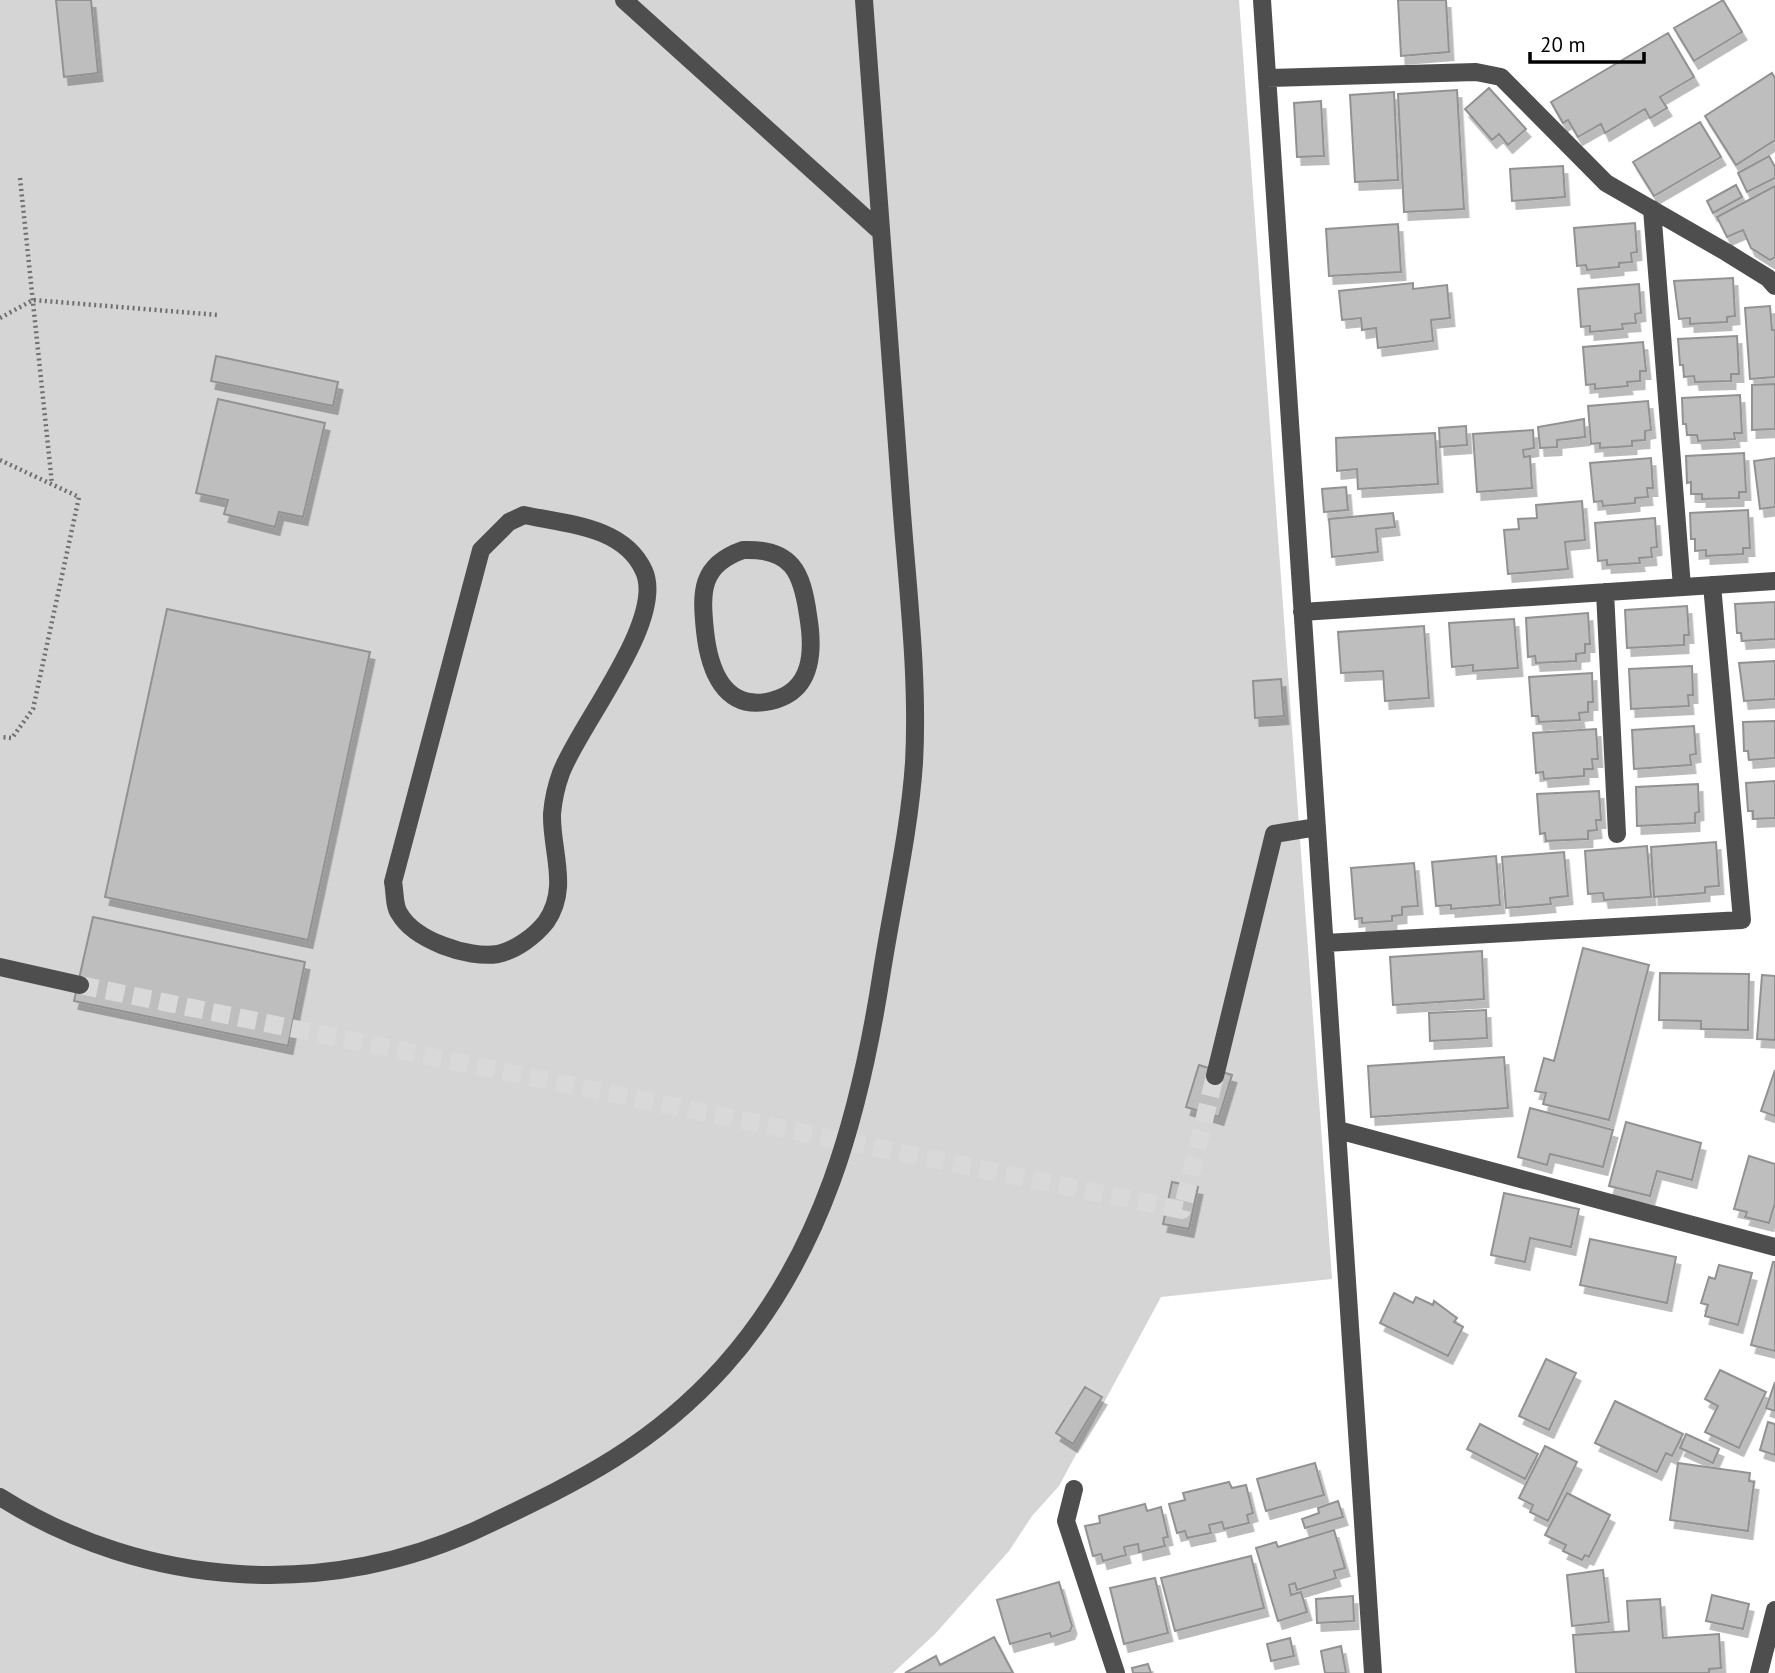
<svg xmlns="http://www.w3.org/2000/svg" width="1775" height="1673" font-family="'PT Sans',sans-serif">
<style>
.green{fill:#d5d5d5}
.building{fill:#bebebe;stroke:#929292;stroke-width:2;filter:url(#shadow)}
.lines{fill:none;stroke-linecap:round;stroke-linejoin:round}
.minor-tunnel{stroke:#d9d9d9;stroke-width:18;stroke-dasharray:18 9;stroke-linecap:butt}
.path{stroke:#707070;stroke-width:4.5;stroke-dasharray:2 3.5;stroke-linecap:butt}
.minor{stroke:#4e4e4e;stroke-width:18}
</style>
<defs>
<filter id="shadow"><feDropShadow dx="4.5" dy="8" stdDeviation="0" flood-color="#0004"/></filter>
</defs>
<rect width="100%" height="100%" fill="#fff"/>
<path class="green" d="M0,0H1239L1332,1279L1161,1297L1059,1486L1032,1516L1009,1551L935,1634L893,1673H0Z"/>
<path class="building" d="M56,0H91L98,73L64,77Z
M1398,0H1446L1449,52L1401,56Z
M1723,0L1742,32L1694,61L1674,28Z
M1668,33L1694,77L1660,97L1667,108L1650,118L1645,109L1605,133L1601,124L1578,137L1568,120L1563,123L1551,102Z
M1772,73L1775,78V140L1736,165L1705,116Z
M1489,88L1526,129L1508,145L1499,134L1492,140L1465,109Z
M1457,90L1464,209L1404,212L1398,94Z
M1394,92L1398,180L1355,182L1350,95Z
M1321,101L1324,156L1297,157L1294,103Z
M1700,122L1721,157L1654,196L1633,162Z
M1769,156L1775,167V178L1747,192L1738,173Z
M1563,166L1565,197L1512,201L1510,169Z
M1736,185L1742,197L1713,213L1707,201Z
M1775,186V257L1770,260L1751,248L1743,230L1727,237L1717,217Z
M1635,223L1637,252L1631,253L1632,262L1619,263V267L1587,270L1586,265L1577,266L1574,228Z
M1398,224L1401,272L1329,276L1326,229Z
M1733,278L1735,316L1727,317V322L1690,324V318L1679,319L1674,281Z
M1413,283V289L1447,285L1450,318L1431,320L1433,341L1378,348L1376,328L1362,330L1361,318L1342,320L1339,291Z
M1639,284L1641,313L1635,314L1636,323L1622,324L1623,329L1590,332V326L1581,327L1578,289Z
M1770,306L1772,330H1775V377L1750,379L1745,308Z
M1737,336L1739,374H1731V381L1695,382L1694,376L1684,377L1683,365H1680L1678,339Z
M1643,342L1646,371H1640V381L1627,382L1628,386L1595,389V384L1586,385L1583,347Z
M216,356L338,382L333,406L211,381Z
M1775,384V429L1752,430V385Z
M1740,395L1742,433H1734L1735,439L1698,441L1697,435H1687L1686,424H1683L1682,398Z
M218,399L325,423L303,517L279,512L275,527L224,514L228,500L196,493Z
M1648,401L1651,430L1645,431V440L1632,441V446L1600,448V443L1591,444L1588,406Z
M1584,419L1585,437L1557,440V447L1540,448L1538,427Z
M1466,426L1467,445L1440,447L1439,428Z
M1533,430L1534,448L1523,450L1524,457L1530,456L1532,488L1477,492L1473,434Z
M1435,433L1438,484L1358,489L1357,469L1337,471L1336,438Z
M1744,453L1746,492H1739V498L1702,499V494H1691V482L1687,483L1686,456Z
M1651,458L1653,488H1647L1648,497L1635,498V503L1603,506L1602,501L1594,502L1590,463Z
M1775,458V507L1760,509L1754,461Z
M1346,487L1348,510L1324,512L1322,489Z
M1582,501L1585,540L1565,542L1568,569L1508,574L1504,530L1519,529L1518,519L1537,518L1536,505Z
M1748,510L1750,548H1743V554L1706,556V550L1695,551V539H1691L1690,513Z
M1393,513L1395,527L1376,529L1378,552L1332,557L1329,519Z
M1655,518L1657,547L1651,548L1652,557L1639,558L1640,563L1607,565V560L1598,561L1595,523Z
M1775,602V639L1742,641L1741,633H1737L1735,604Z
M1687,606L1689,635H1684V645L1627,648L1625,610Z
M167,609L370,652L308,940L105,897Z
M1588,613L1590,644H1585V653L1576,654V661L1536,663L1535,656L1528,657L1526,618Z
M1514,619L1518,668L1473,671V665L1452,667L1449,623Z
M1424,626L1429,698L1385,701L1383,671L1341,673L1338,632Z
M1775,661V699L1744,701L1739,663Z
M1692,666L1693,695H1688L1689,706L1631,709L1629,669Z
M1592,673L1593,702H1588V712L1579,713L1580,720L1539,722L1538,716H1532L1529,677Z
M1281,679L1284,716L1255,718L1253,681Z
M1775,721V758L1749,760L1748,751H1744L1743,722Z
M1694,726L1696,754L1690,755L1691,765L1634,769L1632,730Z
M1596,729L1598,759H1592L1593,769H1584V776L1544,779L1543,772L1536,773L1533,733Z
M1775,781V818L1753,819V811H1748L1746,783Z
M1698,784L1699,812L1695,813V823L1637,826L1636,787Z
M1599,791L1601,820H1596L1597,830L1588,831V839L1546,841L1545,833L1540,834L1537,794Z
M1716,842L1719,886L1705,887V893L1654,897L1651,847Z
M1647,846L1651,897L1604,900L1603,893L1588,894L1585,851Z
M1564,852L1568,896L1550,898L1551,904L1506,908L1502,857Z
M1496,856L1500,905L1451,909V905L1436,906L1432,862Z
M1414,863L1418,906L1402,907V915L1392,916V921L1362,923V918L1355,919L1351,868Z
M93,917L305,962L288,1046L74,1001Z
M1583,948L1649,965L1609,1120L1543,1104L1546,1093L1535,1091L1544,1058L1554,1061Z
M1482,951L1484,999L1393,1005L1390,957Z
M1660,973L1749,974L1748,1030L1701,1029V1021L1659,1020Z
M1762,975L1775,976V1040L1757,1039Z
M1486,1010L1487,1038L1430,1041L1429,1013Z
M1504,1057L1508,1108L1371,1117L1368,1066Z
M1199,1065L1232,1075L1219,1117L1186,1107Z
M1775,1070V1116L1761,1111Z
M1530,1108L1613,1130L1603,1167L1550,1154L1547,1165L1518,1157Z
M1626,1122L1701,1143L1692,1180L1657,1171L1650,1196L1609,1186Z
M1749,1156L1775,1164V1203L1769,1223L1745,1217L1747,1212L1734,1209Z
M1172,1182L1198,1187L1189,1229L1163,1224Z
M1504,1193L1579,1209L1571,1247L1530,1238L1525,1262L1491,1255Z
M1590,1239L1676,1257L1667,1303L1580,1285Z
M1773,1262H1775V1351L1751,1345Z
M1719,1265L1752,1273L1738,1325L1705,1316L1708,1305L1701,1303L1709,1277L1715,1279Z
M1394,1293L1413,1303L1416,1297L1433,1305L1434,1301L1457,1318L1454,1322L1463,1327L1448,1356L1380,1323Z
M1546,1359L1576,1373L1549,1430L1519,1416Z
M1720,1370L1766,1392L1739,1448L1705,1432L1718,1406L1705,1399Z
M1775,1382V1411L1766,1408Z
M1085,1387L1102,1397L1073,1444L1056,1433Z
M1615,1401L1683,1434L1672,1456L1666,1453L1657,1472L1595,1443Z
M1768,1422L1775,1424V1455L1760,1450Z
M1480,1424L1538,1454L1525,1479L1467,1449Z
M1686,1434L1719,1449L1713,1463L1680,1448Z
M1545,1446L1577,1462L1548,1521L1530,1512L1533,1505L1519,1498Z
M1315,1463L1324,1495L1266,1511L1257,1479Z
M1678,1463L1750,1473L1749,1481L1754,1482L1748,1531L1670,1520Z
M1229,1482L1232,1488L1246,1485L1253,1513L1247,1515L1249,1523L1224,1529L1222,1522L1209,1525L1211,1533L1187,1538L1185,1531L1177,1533L1169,1504L1185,1500L1183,1493Z
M1567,1493L1610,1515L1589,1557L1585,1555L1582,1560L1563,1551L1566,1545L1545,1535Z
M1338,1501L1343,1517L1305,1528L1302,1519L1319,1513L1318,1508Z
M1145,1504L1147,1511L1161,1507L1168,1537L1163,1538L1165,1546L1139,1552L1138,1544L1124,1547L1126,1555L1103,1561L1101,1554L1093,1556L1085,1526L1100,1523L1099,1516Z
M1334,1530L1345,1568L1334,1571L1336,1578L1297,1590L1295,1583L1289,1585L1291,1595L1301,1592L1307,1612L1278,1621L1256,1548L1276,1542L1278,1547Z
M1251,1556L1264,1608L1175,1631L1161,1578Z
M1603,1570L1609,1622L1572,1626L1567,1575Z
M1155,1578L1168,1633L1124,1644L1110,1588Z
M1059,1582L1072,1626L1070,1631L1051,1637L1050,1633L1010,1644L997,1600Z
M1712,1595L1749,1604L1743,1629L1706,1621Z
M1353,1596L1354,1621L1317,1623L1316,1599Z
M1660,1599L1663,1638L1719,1634L1721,1668L1709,1669V1673H1576L1573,1635L1629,1631L1627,1601Z
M994,1637L1013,1673H905L936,1656L940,1665Z
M1290,1638L1294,1656L1271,1661L1267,1644Z
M1341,1646L1346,1673H1325L1321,1651Z
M1148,1664L1151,1673H1133L1132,1668Z"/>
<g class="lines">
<path class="minor-tunnel" d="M80,985L1182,1210L1215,1076"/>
<path class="path" d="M20,178L52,484
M0,318L33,300L218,315
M0,460L79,497L33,709L12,738L0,737"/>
<path class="minor" d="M624,0L881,232
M1262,0L1373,1673
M1267,78L1476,72L1501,77L1606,183L1726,252L1768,278L1775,286
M1652,209L1682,587
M524,515C566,524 624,526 644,571C666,620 579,725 561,773C557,784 553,802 552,814C551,851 570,888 546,922C535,936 516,950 498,954C468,959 414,940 399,913C394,906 395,891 393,882L481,550L509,522Z
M743,550C792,548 802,572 808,615C814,650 814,691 771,701C723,712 709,668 705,631C701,592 700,565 743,550Z
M1605,592L1617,834
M1302,612L1775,581
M1325,943L1742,920L1712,585
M0,967L80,985
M1215,1076L1274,834L1317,827
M1338,1130L1775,1247
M1074,1489L1066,1521L1116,1673
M0,1497C146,1589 331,1601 487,1525C581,1480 652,1446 724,1366C823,1255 860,1114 882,971C893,901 909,834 914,763C919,672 906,577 900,486C888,324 876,162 864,0
M1759,1673L1775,1610"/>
</g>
<path d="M1530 52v10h114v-10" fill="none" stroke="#000000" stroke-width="3.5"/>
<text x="1540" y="52" font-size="21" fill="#000000" stroke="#ffffff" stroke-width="5" paint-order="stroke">20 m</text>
</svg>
